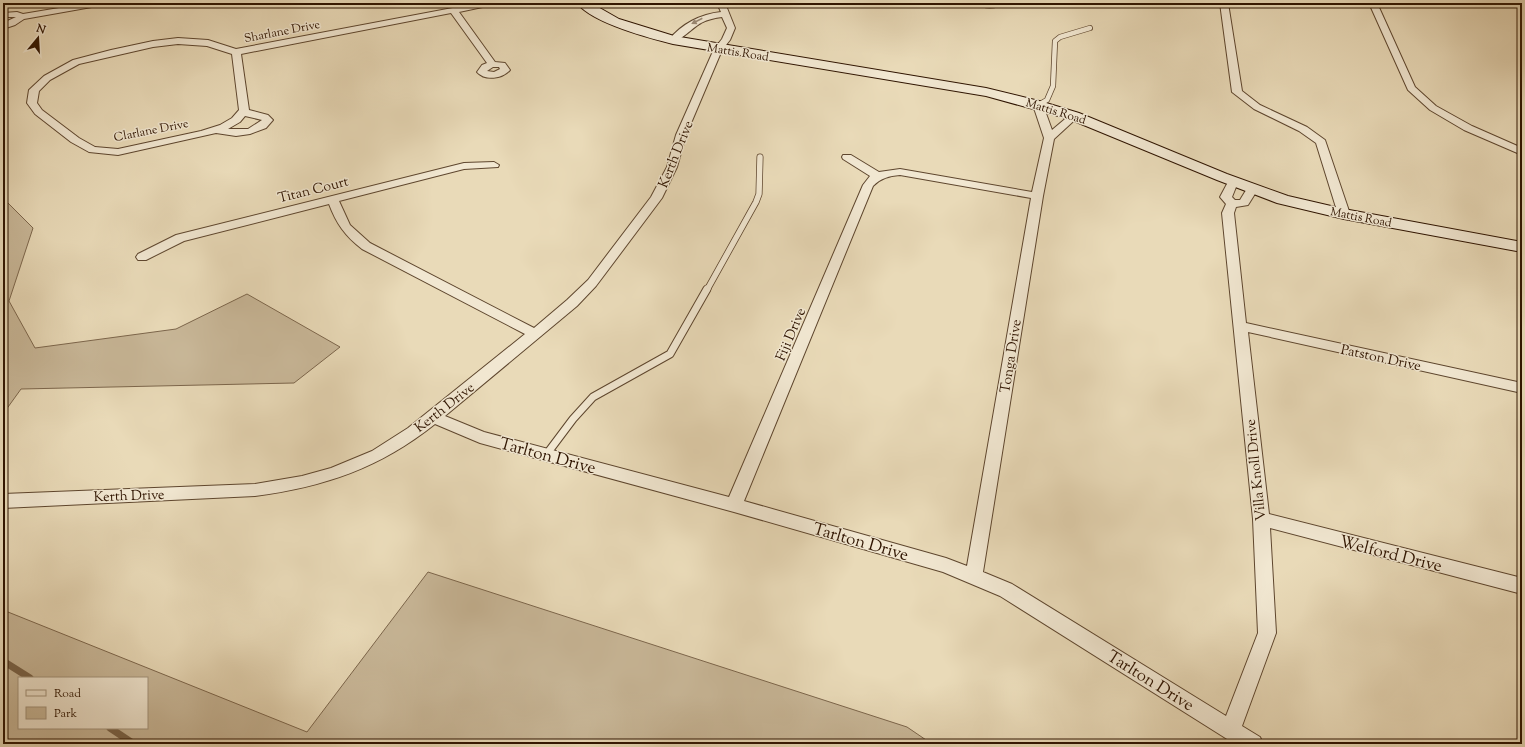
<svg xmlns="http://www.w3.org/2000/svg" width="1525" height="747" font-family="'Sorts Mill Goudy',serif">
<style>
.green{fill:#c9b899;stroke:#7c664c;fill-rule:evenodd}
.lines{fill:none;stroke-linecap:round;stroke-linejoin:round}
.stream{stroke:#796349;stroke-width:7}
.service-far2-casing{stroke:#5e462e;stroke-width:6}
.service-far1-casing{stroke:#5e462e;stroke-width:7}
.service-casing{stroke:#5e462e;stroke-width:9}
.minor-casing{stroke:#5e462e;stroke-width:2}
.secondary-casing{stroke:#2f1400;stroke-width:2}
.service-far2{stroke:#f1e7d1;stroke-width:4.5}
.service-far1{stroke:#f1e7d1;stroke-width:5.5}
.service{stroke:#f1e7d1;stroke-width:7}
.minor{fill:#f1e7d1;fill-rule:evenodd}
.secondary{fill:#f1e7d1;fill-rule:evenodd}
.oneway{fill:#9a8873}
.labels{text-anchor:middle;stroke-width:3;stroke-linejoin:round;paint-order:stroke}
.far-street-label{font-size:12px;fill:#2f1400;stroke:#f1e7d1}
.street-label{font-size:14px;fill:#2f1400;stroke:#f1e7d1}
.near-street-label{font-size:17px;fill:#2f1400;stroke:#f1e7d1}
</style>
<rect width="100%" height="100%" fill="#e9dab8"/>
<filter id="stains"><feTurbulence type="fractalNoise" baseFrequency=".005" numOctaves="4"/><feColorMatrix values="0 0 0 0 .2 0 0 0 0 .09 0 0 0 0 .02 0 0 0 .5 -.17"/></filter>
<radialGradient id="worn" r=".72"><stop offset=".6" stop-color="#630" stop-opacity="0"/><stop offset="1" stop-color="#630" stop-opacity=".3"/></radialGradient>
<path class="green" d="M3,198L33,228L9,301L35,348L176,329L247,294L340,347L294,383L21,389L3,414Z
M428,572L907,727L932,744H3V610L307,732ZM19,678H147V728H19Z"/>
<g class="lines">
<path class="stream" d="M3,661L30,678
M110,728L134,744"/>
<g class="service-far2-casing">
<path id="service-far2" d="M1038,105L1047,100L1053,86L1055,41L1060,37L1090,28"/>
</g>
<g class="service-far1-casing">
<path id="service-far1" d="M707,290L756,202L759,194L760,157"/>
</g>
<g class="service-casing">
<path id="service" d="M546,455L573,419L593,397L670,354L707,289"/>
</g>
<g class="minor-casing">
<path id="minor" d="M89,3H107L103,5L24,19L15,25L3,29V23L16,17H3V13L17,12L23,14Z
M479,3H496L492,5L459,12L495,62L505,63L510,70C502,79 485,81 477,72L482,65L487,63L451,13L241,54L249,110L268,115L273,120L266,128L250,134L236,136L216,133L118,155L89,152L71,142L35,114L27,103L29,90L44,76L73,60L111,50L153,41L178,38L208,40L236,49ZM178,44L207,46L232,54L239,110L232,118L220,125L201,131L118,149L95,147L79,138L42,110L37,103L39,91L50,80L79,64L153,47ZM493,67H499L500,69L494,72L487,71ZM245,116L262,120L248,129H228L240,122Z
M717,3H725L735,28L730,40L722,50L686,135L677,167L662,198L596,286L577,306L445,416L484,432L729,497L863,185L870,176L843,159L842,157L843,155H851L879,172L900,169L1032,192L1044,138L1033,105L1038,102L1043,105L1052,130L1071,114L1074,113L1079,116L1054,139L1043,196L983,572L1012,584L1226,716L1258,633L1253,519L1222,213L1226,204L1220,197L1228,182L1233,179L1238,182L1232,197L1235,200H1240L1248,187L1252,186L1258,189L1248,205L1236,207L1234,213L1246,323L1522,383V393L1248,332L1269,514L1522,578V594L1270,528L1276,633L1242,726L1260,737L1263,744H1235L1000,596L943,572L734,512L480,443L435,424C380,468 324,487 255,496L3,508V494L255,484L302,476L331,468L372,451L408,428L525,334L362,249C345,236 336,223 329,204L184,241L146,260H138L136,257L138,254L176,235L464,163L494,162L499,165L498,167L464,169L339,201L350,225L370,243L534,328L567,300L588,280L651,197L667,167L676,135L714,49L722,39L727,28L722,17C715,18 708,19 701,23C693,27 678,44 670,42L669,40C681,24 701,14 721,12ZM900,175L1031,198L967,566L946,558L744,501L873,186C881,178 889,176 900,175Z
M976,3H1004C997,9 983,9 976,3Z
M1220,3H1228L1242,91L1260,105L1307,127L1325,140L1350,214L1348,216H1340L1338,214L1316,143L1299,131L1254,109L1232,92Z
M1369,3H1377L1415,87L1436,106L1472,126L1522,148V155L1464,130L1430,110L1408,90Z"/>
</g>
<g class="secondary-casing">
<path id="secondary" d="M577,3H591L619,19L674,36L986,88L1043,102L1079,113L1227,174L1288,196L1344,209L1522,242V252L1344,219L1277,203L1217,180L1069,119L986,96L673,44C649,38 592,23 577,3Z"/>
</g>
<use href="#service-far2" class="service-far2"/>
<use href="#service-far1" class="service-far1"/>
<use href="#service" class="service"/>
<use href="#minor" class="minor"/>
<use href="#secondary" class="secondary"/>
</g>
<defs><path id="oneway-solid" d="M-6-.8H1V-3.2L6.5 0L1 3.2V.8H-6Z"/></defs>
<use class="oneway" href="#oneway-solid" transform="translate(697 21) rotate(153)"/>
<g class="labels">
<g class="far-street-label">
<text transform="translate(282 31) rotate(-11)" y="4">Sharlane Drive</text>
<text transform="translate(738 52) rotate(9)" y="4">Mattis Road</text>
<text transform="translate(1056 111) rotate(17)" y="4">Mattis Road</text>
<text transform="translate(151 130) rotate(-11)" y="4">Clarlane Drive</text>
<text transform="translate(1361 217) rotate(11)" y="4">Mattis Road</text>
</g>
<g class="street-label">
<text transform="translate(675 154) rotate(-68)" y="5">Kerth Drive</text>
<text transform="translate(313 189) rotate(-14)" y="5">Titan Court</text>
<text transform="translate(790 334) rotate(-67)" y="5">Fiji Drive</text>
<text transform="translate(1010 356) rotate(-81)" y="5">Tonga Drive</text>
<text transform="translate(1381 357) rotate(12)" y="5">Patston Drive</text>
<text transform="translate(444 407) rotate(-38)" y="5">Kerth Drive</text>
<text transform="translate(1255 470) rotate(-96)" y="5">Villa Knoll Drive</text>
<text transform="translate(129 495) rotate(-2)" y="5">Kerth Drive</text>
</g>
<g class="near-street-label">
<text transform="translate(548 455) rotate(15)" y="6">Tarlton Drive</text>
<text transform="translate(861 541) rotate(16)" y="6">Tarlton Drive</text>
<text transform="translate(1391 553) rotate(14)" y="6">Welford Drive</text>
<text transform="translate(1151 680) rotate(32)" y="6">Tarlton Drive</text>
</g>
</g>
<rect width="1525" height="747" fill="none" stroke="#e9dab8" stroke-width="16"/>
<rect x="4" y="4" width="1517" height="739" fill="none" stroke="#2f1400" stroke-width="2"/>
<rect x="8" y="8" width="1509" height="731" fill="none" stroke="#2f1400"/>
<rect x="18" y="677" width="130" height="52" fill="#f1e7d1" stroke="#a3937d"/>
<rect x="26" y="690" width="20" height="6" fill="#f1e7d1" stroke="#a3937d"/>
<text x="54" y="697" font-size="12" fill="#2f1400">Road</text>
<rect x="26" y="707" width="20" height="12" fill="#c9b899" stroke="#a3937d"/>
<text x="54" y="717" font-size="12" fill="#2f1400">Park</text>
<g transform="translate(38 38) rotate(18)" stroke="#f1e7d1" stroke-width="3" paint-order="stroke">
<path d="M0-3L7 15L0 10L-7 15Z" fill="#2f1400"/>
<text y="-6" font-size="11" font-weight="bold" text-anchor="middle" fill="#2f1400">N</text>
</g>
<rect width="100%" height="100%" filter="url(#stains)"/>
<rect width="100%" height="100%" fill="url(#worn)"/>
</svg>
